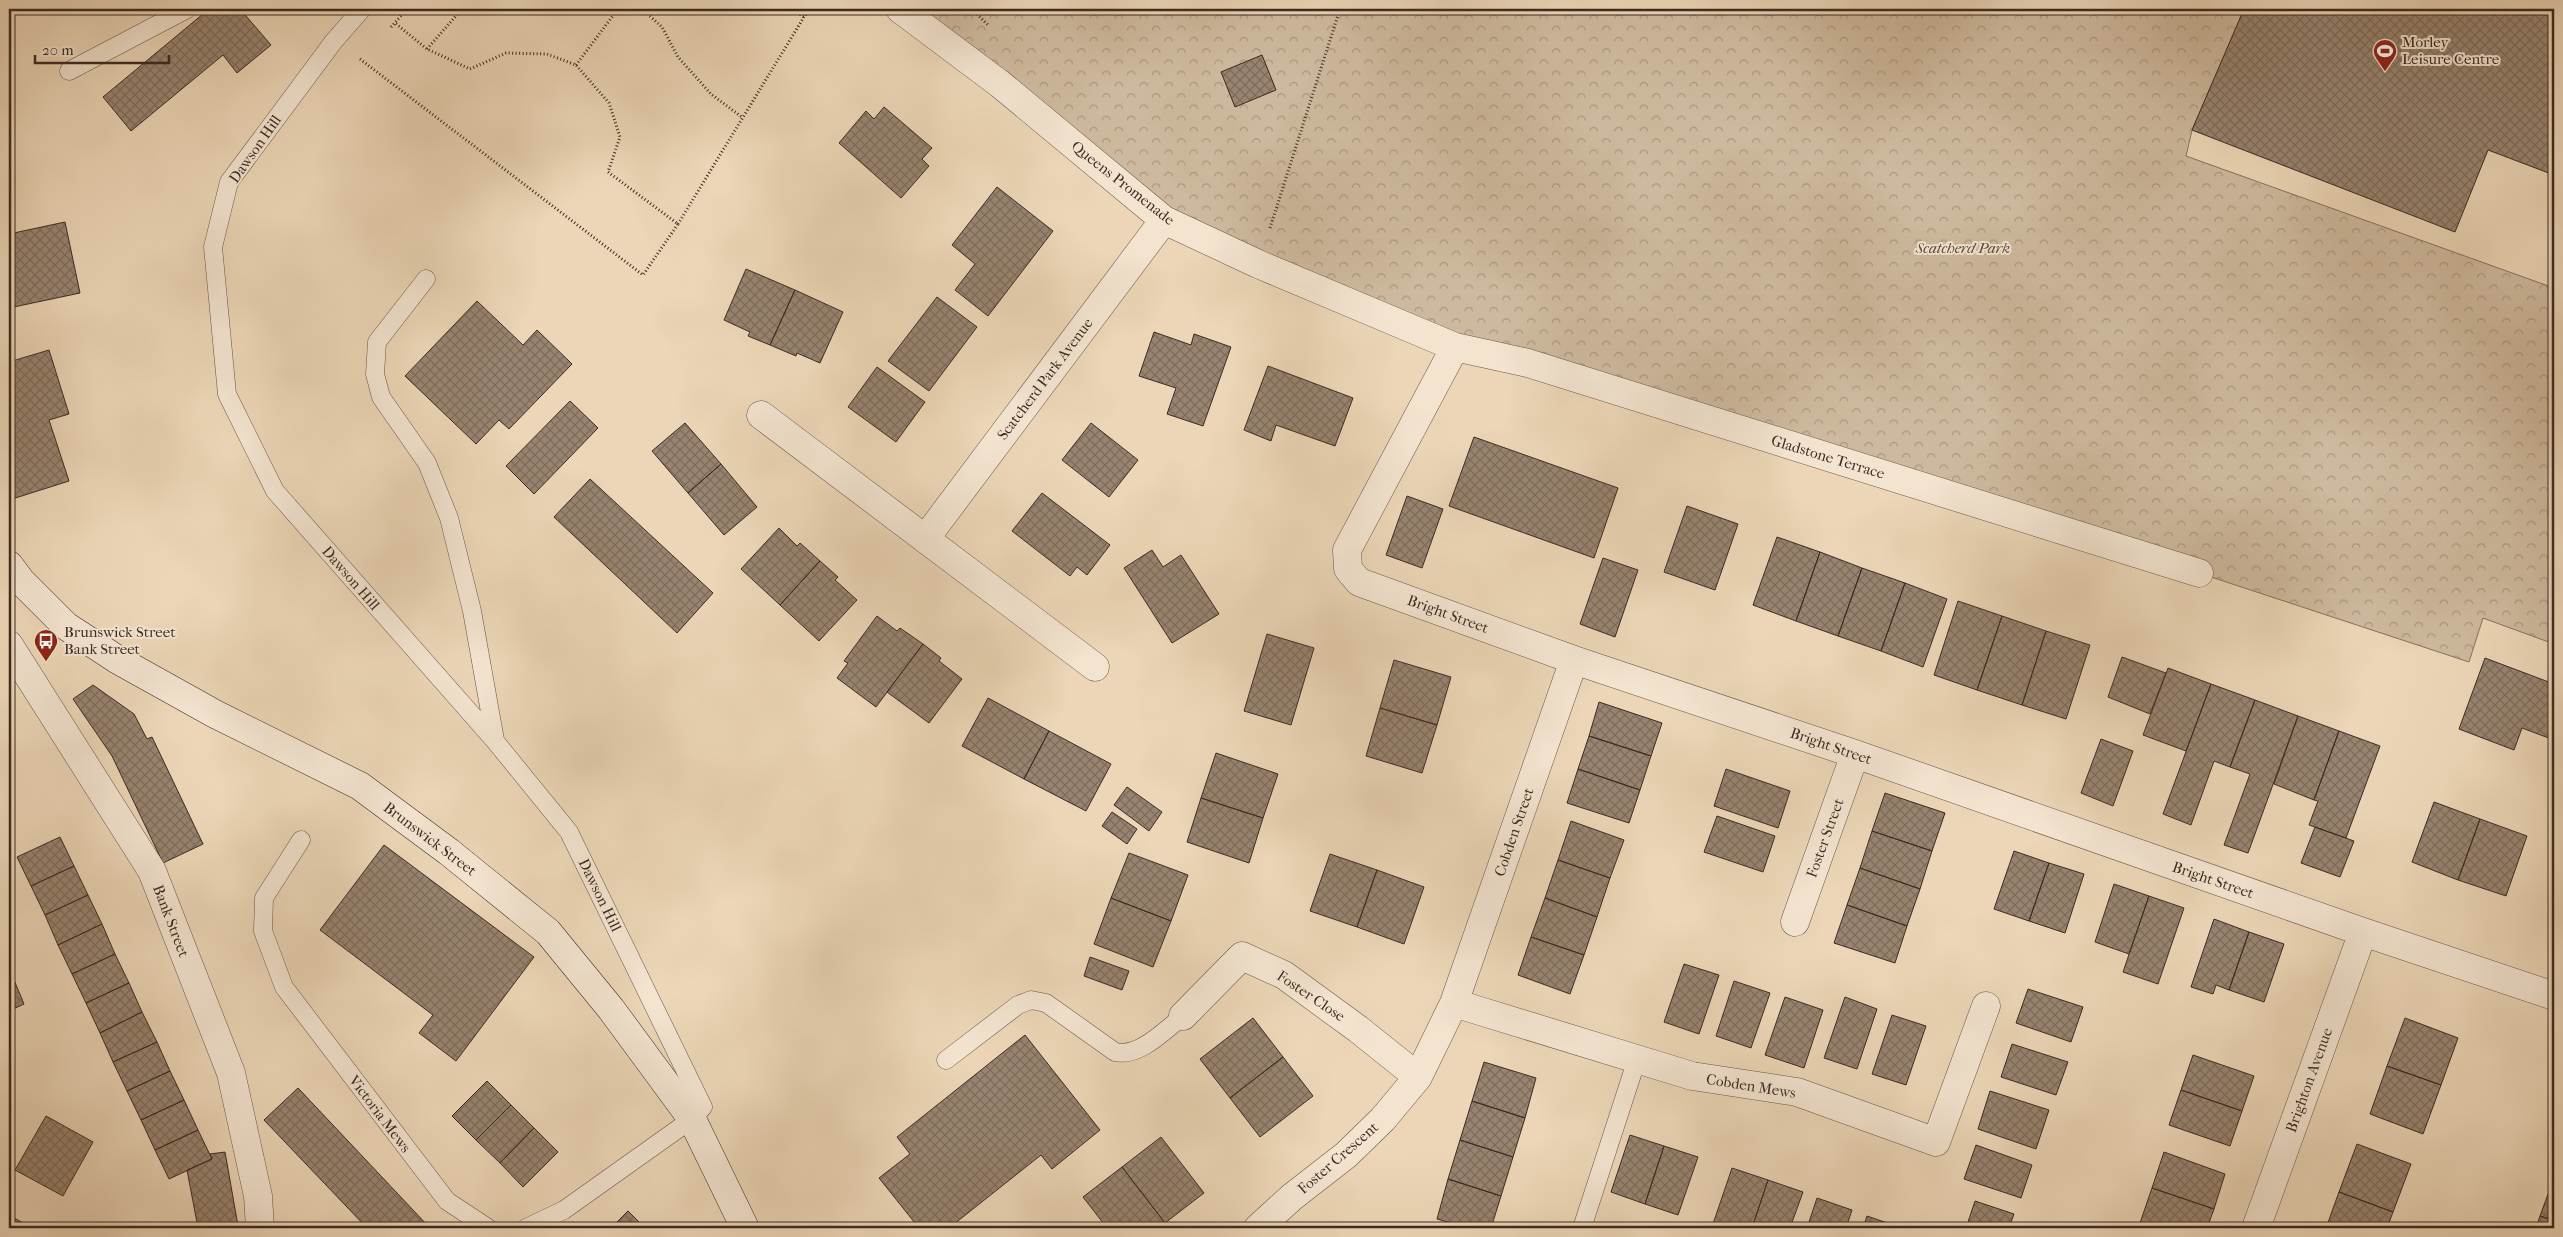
<svg xmlns="http://www.w3.org/2000/svg" width="2563" height="1237" font-family="'IM FELL French Canon',serif">
<style>
.park{fill:url(#park-crowns);stroke:#857260}
.building{fill:url(#building-cross-hatch);stroke:#3c2b23}
.lines{fill:none;stroke-linecap:round;stroke-linejoin:round}
.lane-casing{stroke:#685648;stroke-width:19}
.street-casing{stroke:#685648;stroke-width:29}
.secondary-casing{stroke:#3c2b23;stroke-width:29}
.path{stroke:#3c2b23;stroke-width:3;stroke-dasharray:1 2.5;stroke-linecap:butt}
.lane{stroke:#f3e4d0;stroke-width:18}
.street{stroke:#f3e4d0;stroke-width:28}
.secondary{stroke:#f3e4d0;stroke-width:28}
.labels{text-anchor:middle;stroke-width:4;stroke-linejoin:round;paint-order:stroke}
.poi-label{font-size:15px;fill:#3c2b23;stroke:#f3e4d0;text-anchor:start}
.street-label{font-size:15px;fill:#3c2b23;stroke:#f3e4d0}
.park-label{font-size:15px;font-style:italic;fill:#59473c;stroke:#f3e4d0}
</style>
<defs>
<pattern id="park-crowns" width="20" height="18" patternUnits="userSpaceOnUse" patternTransform="scale(1.25)"><rect width="20" height="18" fill="#ceb99e"/><path d="M2 6a3 3 0 1 1 6 0M12 15a3 3 0 1 1 6 0" fill="none" stroke="#a89780"/></pattern>
<pattern id="building-cross-hatch" width="8" height="8" patternUnits="userSpaceOnUse" patternTransform="scale(1.25)"><rect width="8" height="8" fill="#988470"/><path d="M0 0l8 8M0 8l8-8" fill="none" stroke="#7d6c5c"/></pattern>
</defs>
<rect width="100%" height="100%" fill="#ecd6b7"/>
<filter id="stains"><feTurbulence type="fractalNoise" baseFrequency=".004" numOctaves="4"/><feColorMatrix values="0 0 0 0 .2 0 0 0 0 .09 0 0 0 0 .02 0 0 0 .5 -.17"/></filter>
<radialGradient id="worn" r=".72"><stop offset=".6" stop-color="#630" stop-opacity="0"/><stop offset="1" stop-color="#630" stop-opacity=".3"/></radialGradient>
<path class="park" d="M900,9H2244L2192,130L2186,156L2554,288V644L2483,618L2469,662L2199,573L1528,363L1164,220Z"/>
<path class="building" d="M209,9H240L271,45L237,73L223,55L131,131L103,97Z
M2244,9H2554V175L2488,150L2455,232L2192,130Z
M1262,55L1276,90L1235,107L1221,72Z
M884,107L932,148L922,159L929,166L901,198L839,143L866,111L874,119Z
M997,187L1053,231L988,316L955,290L975,264L952,245Z
M65,222L80,293L9,308V234Z
M746,269L795,290L770,345L748,336L750,332L724,320Z
M795,290L843,312L820,363L797,353L796,356L770,345Z
M937,297L977,327L929,391L888,361Z
M477,301L523,345L537,330L572,364L509,429L499,420L476,444L405,376Z
M1154,332L1191,345L1194,334L1231,347L1203,426L1167,414L1176,388L1139,376Z
M49,350L69,414L49,420L69,481L9,500V362Z
M1268,366L1353,398L1335,446L1276,425L1271,441L1244,430Z
M877,367L925,402L896,442L848,407Z
M570,401L598,428L534,494L506,466Z
M685,423L721,464L688,493L652,451Z
M1091,423L1138,460L1109,497L1062,460Z
M1474,437L1618,488L1594,558L1449,506Z
M721,464L757,507L724,535L688,493Z
M590,479L713,593L677,633L554,517Z
M1042,493L1110,545L1087,575L1077,567L1070,576L1012,531Z
M1407,496L1443,509L1422,568L1386,555Z
M1687,506L1738,524L1715,590L1664,572Z
M779,528L797,546L800,543L820,561L780,605L741,569Z
M1777,537L1820,552L1796,621L1753,605Z
M1152,550L1163,567L1181,555L1219,614L1172,643L1124,568Z
M1820,552L1862,568L1838,636L1796,621Z
M1603,558L1638,570L1615,637L1580,624Z
M820,561L838,577L835,580L857,600L819,641L780,605Z
M1862,568L1905,583L1881,651L1838,636Z
M1905,583L1947,599L1923,667L1881,651Z
M1958,601L2002,616L1977,690L1934,675Z
M877,616L897,631L900,628L923,644L876,707L837,678L848,663L844,661Z
M2002,616L2046,631L2022,705L1977,690Z
M2046,631L2090,645L2066,719L2022,705Z
M1267,634L1314,648L1291,725L1244,711Z
M923,644L941,658L939,661L962,679L929,723L887,692Z
M2122,657L2166,673L2150,714L2108,697Z
M2485,658L2554,684V740L2522,728L2514,750L2459,729Z
M1394,660L1451,677L1437,725L1380,708Z
M2168,668L2211,684L2186,751L2143,735Z
M2211,684L2255,700L2230,767L2214,761L2191,825L2163,814Z
M93,685L134,714L147,739L152,737L203,844L163,863L112,756L73,699Z
M988,698L1049,731L1024,779L962,746Z
M2255,700L2298,716L2248,853L2224,845L2250,774L2230,767Z
M1599,702L1662,723L1651,756L1589,736Z
M1380,708L1437,725L1422,773L1366,756Z
M2298,716L2339,731L2314,800L2274,784Z
M1049,731L1111,764L1086,811L1024,779Z
M2339,731L2380,746L2346,838L2309,825L2318,801L2314,800Z
M1589,736L1651,756L1640,790L1578,769Z
M2101,739L2133,751L2113,806L2081,793Z
M1216,753L1278,774L1263,818L1201,798Z
M1578,769L1640,790L1629,823L1567,803Z
M1726,769L1790,791L1778,828L1714,806Z
M1127,787L1162,812L1149,831L1114,805Z
M1885,793L1945,813L1932,851L1872,831Z
M1201,798L1263,818L1249,863L1187,842Z
M2434,802L2480,819L2458,880L2412,862Z
M1112,812L1137,829L1127,844L1102,826Z
M1717,816L1775,836L1763,872L1704,852Z
M2480,819L2527,836L2506,896L2458,880Z
M1571,821L1624,840L1610,878L1558,860Z
M2315,827L2354,841L2340,877L2301,863Z
M1872,831L1932,851L1920,889L1860,868Z
M60,837L74,866L31,886L17,857Z
M384,845L534,957L456,1061L419,1033L433,1015L320,930Z
M2014,851L2049,863L2029,921L1994,909Z
M1129,853L1188,875L1171,921L1111,898Z
M1330,854L1377,870L1357,927L1310,911Z
M1558,860L1610,878L1597,917L1545,898Z
M2049,863L2084,874L2065,933L2029,921Z
M74,866L88,895L45,915L31,886Z
M1860,868L1920,889L1907,926L1847,905Z
M1377,870L1424,887L1404,944L1357,927Z
M2114,884L2149,896L2129,954L2095,942Z
M88,895L102,924L58,945L45,915Z
M2149,896L2184,908L2158,984L2123,972Z
M1111,898L1171,921L1153,967L1094,944Z
M1545,898L1597,917L1584,955L1531,937Z
M1847,905L1907,926L1895,963L1834,943Z
M2214,919L2249,932L2229,990L2216,985L2213,994L2191,987Z
M102,924L115,954L72,974L58,945Z
M2249,932L2284,944L2264,1002L2229,990Z
M1531,937L1584,955L1570,994L1518,975Z
M115,954L129,983L86,1003L72,974Z
M1090,957L1129,971L1122,990L1084,976Z
M1684,964L1719,975L1699,1034L1664,1022Z
M9,968L24,1004L9,1011Z
M1734,981L1770,993L1751,1048L1716,1036Z
M129,983L142,1012L100,1033L86,1003Z
M2028,989L2083,1007L2071,1042L2016,1023Z
M1785,997L1823,1010L1804,1068L1765,1055Z
M1845,997L1877,1009L1857,1069L1824,1058Z
M142,1012L157,1042L113,1062L100,1033Z
M1892,1015L1926,1026L1906,1085L1872,1074Z
M1253,1018L1283,1057L1230,1098L1200,1059Z
M2405,1018L2458,1038L2441,1085L2387,1066Z
M1025,1035L1100,1130L1052,1169L1041,1155L949,1228H919L879,1178L910,1154L897,1137Z
M157,1042L170,1071L127,1091L113,1062Z
M2012,1044L2068,1062L2056,1095L2001,1077Z
M2193,1055L2254,1076L2242,1111L2181,1090Z
M1283,1057L1313,1096L1260,1137L1230,1098Z
M1484,1062L1536,1078L1525,1118L1472,1101Z
M2387,1066L2441,1085L2423,1134L2370,1114Z
M170,1071L184,1100L141,1120L127,1091Z
M487,1081L511,1105L476,1140L452,1116Z
M298,1088L430,1228H367L264,1120Z
M2181,1090L2242,1111L2230,1146L2169,1125Z
M1990,1091L2049,1110L2036,1149L1978,1129Z
M184,1100L198,1130L155,1150L141,1120Z
M1472,1101L1525,1118L1513,1157L1460,1140Z
M511,1105L534,1128L500,1163L476,1140Z
M46,1116L93,1142L63,1196L15,1170Z
M534,1128L558,1152L523,1187L500,1163Z
M198,1130L212,1159L169,1179L155,1150Z
M1630,1135L1664,1146L1645,1204L1611,1192Z
M1161,1137L1204,1193L1165,1223L1122,1167Z
M1460,1140L1513,1157L1501,1196L1448,1179Z
M2357,1144L2411,1164L2393,1212L2339,1192Z
M1976,1145L2032,1165L2021,1198L1964,1179Z
M1664,1146L1698,1157L1678,1215L1645,1204Z
M225,1152L238,1226L198,1228L187,1170L212,1159L210,1154Z
M2164,1152L2225,1174L2214,1209L2152,1188Z
M1122,1167L1165,1223L1159,1228H1107L1083,1197Z
M1732,1168L1768,1180L1752,1228H1726L1713,1224Z
M2554,1178V1221L2540,1216Z
M1448,1179L1501,1196L1491,1228H1469L1437,1219Z
M1768,1180L1803,1192L1790,1228H1752Z
M2152,1188L2214,1209L2207,1228H2155L2140,1223Z
M2339,1192L2393,1212L2387,1228H2326Z
M1817,1198L1852,1210L1846,1228H1807Z
M1975,1201L2014,1214L2009,1228H1966Z
M628,1211L645,1228H611Z
M9,1215L32,1228H9Z
M1867,1216L1902,1228H1863Z
M2540,1216L2554,1221V1228H2536Z"/>
<g class="lines">
<g class="lane-casing">
<path id="lane" d="M362,9L334,41L229,182L213,247L227,394L275,491L495,741L569,832L703,1107L692,1119L564,1210L526,1228
M69,71L187,9
M426,279L377,342L375,374L381,397L427,463L449,518L472,611L495,740
M301,840L264,898L263,931L284,987L447,1201L488,1228
M946,1060L1018,1005L1031,1000L1046,1003L1115,1052C1139,1058 1165,1030 1183,1016
M1582,1228L1637,1059"/>
</g>
<g class="street-casing">
<path id="street" d="M900,9L1000,84L1164,220L1258,264L1455,347L1528,363L2199,573
M1455,347L1347,550L1348,569L1359,582L1574,660L1855,754L2363,932L2554,996
M761,415L1095,667
M925,539L1164,220
M9,645L152,871L231,1073L258,1196L260,1228
M1795,922L1855,754
M1454,1003L1692,1076L1797,1092L1936,1142L1986,1006
M1183,1016L1242,956L1284,975L1358,1029L1418,1077
M1258,1228L1292,1197L1346,1155L1383,1119L1418,1077L1454,1003L1574,660
M2256,1228L2363,932"/>
</g>
<g class="secondary-casing">
<path id="secondary" d="M9,565L21,581L66,626L118,660L215,714L360,786L449,852L548,932L611,1009L692,1119L745,1228"/>
</g>
<path class="path" d="M642,9L662,27L678,57L711,94L743,118
M791,9L804,17L809,9
M972,9L988,25
M391,27L407,9
M427,49L462,9
M360,59L643,275L678,224L608,172L620,137L609,103L576,65L547,54L506,53L470,69L427,49L395,23
M576,65L618,9
M678,224L804,17
M1270,228L1340,9"/>
<use href="#lane" class="lane"/>
<use href="#street" class="street"/>
<use href="#secondary" class="secondary"/>
</g>
<defs>
<g id="stadium-pin" transform="scale(1.25)"><path d="M0 17L-7.5 6A9.5 9.5 0 1 1 7.5 6Z" fill="#8f2418" stroke="#f3e4d0"/><path d="M0-5a6.5 5 0 1 0 0 10a6.5 5 0 1 0 0-10ZM-3.5-1.8h7v3.6h-7Z" fill="#fff"/></g>
<g id="bus-pin" transform="scale(1.25)"><path d="M0 17L-7.5 6A9.5 9.5 0 1 1 7.5 6Z" fill="#8f2418" stroke="#f3e4d0"/><path d="M-5-6H5V4H4V6H2V4H-2V6H-4V4H-5ZM-3.5-4V0h7V-4ZM-3.5 1.2v1.5H-2V1.2ZM2 1.2v1.5H3.5V1.2Z" fill="#fff"/></g>
</defs>
<g fill-rule="evenodd">
<use href="#stadium-pin" x="2385" y="51"/>
<use href="#bus-pin" x="46" y="641"/>
</g>
<g class="labels">
<g class="poi-label">
<text x="2402" y="47">Morley<tspan x="2402" dy="17">Leisure Centre</tspan></text>
<text x="64" y="637">Brunswick Street<tspan x="64" dy="17">Bank Street</tspan></text>
</g>
<g class="street-label">
<text transform="translate(255 149) rotate(-55)" y="5">Dawson Hill</text>
<text transform="translate(1123 183) rotate(38)" y="5">Queens Promenade</text>
<text transform="translate(1045 379) rotate(-53)" y="5">Scatcherd Park Avenue</text>
<text transform="translate(1828 457) rotate(17)" y="5">Gladstone Terrace</text>
<text transform="translate(351 578) rotate(49)" y="5">Dawson Hill</text>
<text transform="translate(1448 614) rotate(20)" y="5">Bright Street</text>
<text transform="translate(1831 746) rotate(19)" y="5">Bright Street</text>
<text transform="translate(1514 832) rotate(-71)" y="5">Cobden Street</text>
<text transform="translate(1825 838) rotate(-70)" y="5">Foster Street</text>
<text transform="translate(430 839) rotate(37)" y="5">Brunswick Street</text>
<text transform="translate(2213 880) rotate(19)" y="5">Bright Street</text>
<text transform="translate(600 895) rotate(64)" y="5">Dawson Hill</text>
<text transform="translate(171 921) rotate(69)" y="5">Bank Street</text>
<text transform="translate(1311 996) rotate(34)" y="5">Foster Close</text>
<text transform="translate(2309 1080) rotate(-70)" y="5">Brighton Avenue</text>
<text transform="translate(1751 1086) rotate(9)" y="5">Cobden Mews</text>
<text transform="translate(380 1114) rotate(53)" y="5">Victoria Mews</text>
<text transform="translate(1338 1158) rotate(-41)" y="5">Foster Crescent</text>
</g>
<g class="park-label">
<text x="1963" y="253">Scatcherd Park</text>
</g>
</g>
<rect width="2563" height="1237" fill="none" stroke="#ecd6b7" stroke-width="30"/>
<rect x="10" y="10" width="2543" height="1217" fill="none" stroke="#3c2b23" stroke-width="2.5"/>
<rect x="15" y="15" width="2533" height="1207" fill="none" stroke="#3c2b23"/>
<path d="M35 55v8h134v-8" fill="none" stroke="#3c2b23" stroke-width="2.5"/>
<text x="42" y="55" font-size="15" fill="#3c2b23" stroke="#f3e4d0" stroke-width="4" paint-order="stroke">20 m</text>
<rect width="100%" height="100%" filter="url(#stains)"/>
<rect width="100%" height="100%" fill="url(#worn)"/>
</svg>
